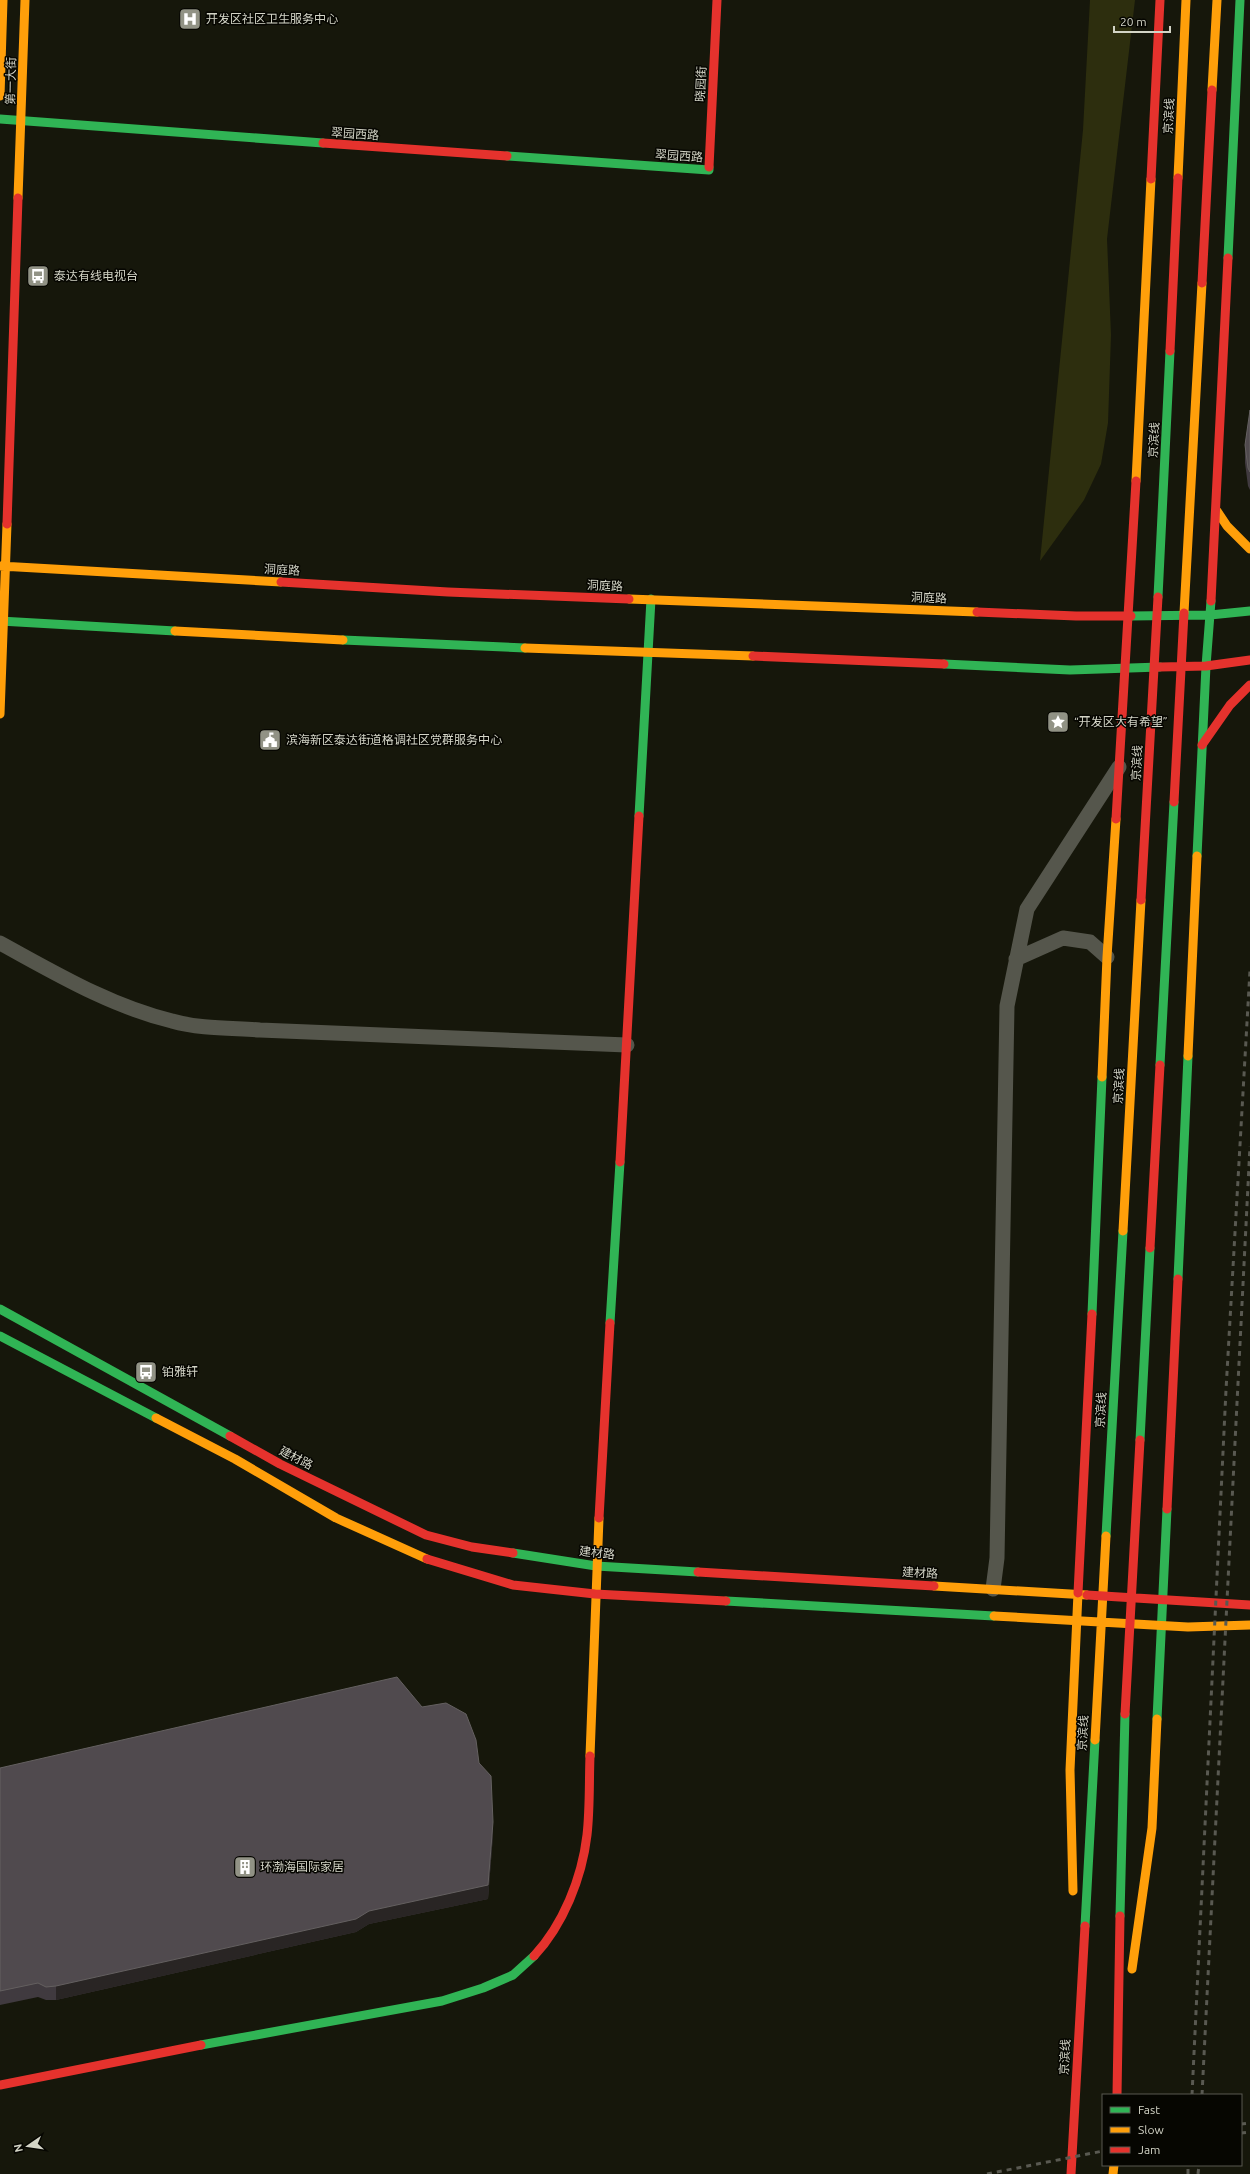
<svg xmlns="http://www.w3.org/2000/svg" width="1250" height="2174" font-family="Ubuntu,'Noto Sans SC',sans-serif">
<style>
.green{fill:#2d2e0e}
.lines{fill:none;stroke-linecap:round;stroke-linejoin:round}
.street{stroke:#55564c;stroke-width:15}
.fast{stroke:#30b455;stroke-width:9}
.slow{stroke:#ff9f0a;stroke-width:9}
.jam{stroke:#e5322d;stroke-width:9}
.rail{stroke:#595951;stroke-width:3;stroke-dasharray:5 5;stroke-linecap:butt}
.wall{fill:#403a3f}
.shaded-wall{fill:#292524}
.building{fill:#504a4e;stroke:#646060}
.labels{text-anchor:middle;stroke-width:3;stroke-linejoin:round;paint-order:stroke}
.poi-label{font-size:12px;fill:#d3d4c6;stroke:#060601;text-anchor:start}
.street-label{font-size:12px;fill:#d3d4c6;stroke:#060601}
</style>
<rect width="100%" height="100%" fill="#16170b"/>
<path class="green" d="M1090,0H1135L1107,239L1111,335L1108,423L1101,464L1084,500L1040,561L1083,130Z"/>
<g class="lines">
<path class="street" d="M0,943C55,973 110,1006 172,1021C200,1029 231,1028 260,1030L627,1045
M1016,959L1063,938L1090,942L1107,957
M993,1589L997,1558L1007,1006L1027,909L1119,767"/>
<path class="fast" d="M0,119L323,143
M507,156L709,170V167
M1228,258L1240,0
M1158,597L1170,351
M1131,616L1210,615L1250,611
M0,621L175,631
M343,640L525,648
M944,664L1070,670L1160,667
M639,816L651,599
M1197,856L1206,666L1211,601
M1160,1065L1174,802
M1178,1279L1188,1056
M0,1309L230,1436
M1092,1314L1102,1077
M610,1323L620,1162
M0,1336L156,1418
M1140,1440L1150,1248
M1106,1536L1123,1231
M513,1553L596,1566L698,1572
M726,1601L994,1616
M1157,1719L1167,1509
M1120,1916L1125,1714
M1085,1926L1095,1740
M201,2045L442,2001L483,1988L513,1975L534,1956"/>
<path class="slow" d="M1212,90L1217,0
M0,96L3,0
M1178,178L1186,0
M18,198L25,0
M1136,481L1151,179
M1217,511L1227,526L1250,549
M0,566L281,582
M629,599L977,612
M1184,613L1202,283
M175,631L343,640
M525,648L753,656
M0,714L7,524
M1188,1056L1197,856
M1102,1077L1107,957L1116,819
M1123,1231L1141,900
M156,1418L235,1459L336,1518L427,1559
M934,1586L1087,1595
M994,1616L1188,1627L1250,1625
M1095,1740L1106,1536
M590,1756L599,1518
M1073,1891L1070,1770L1078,1593
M1132,1969L1152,1828L1157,1719
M1113,2174L1114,2165"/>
<path class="jam" d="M323,143L507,156
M709,167L717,0
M1151,179L1160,0
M1202,283L1212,90
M1170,351L1178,178
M7,524L18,198
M281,582L448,592L629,599
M1211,601L1228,258
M977,612L1076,616H1131
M753,656L944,664
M1160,667L1206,666L1250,660
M1202,745L1230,705L1250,685
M1174,802L1184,613
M1116,819L1136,481
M1141,900L1158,597
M620,1162L639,816
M1150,1248L1160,1065
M230,1436L280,1464L426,1535L472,1547L513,1553
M1167,1509L1178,1279
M599,1518L610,1323
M427,1559L513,1585L595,1594L726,1601
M698,1572L934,1586
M1078,1593L1092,1314
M1087,1595L1250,1605
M1125,1714L1140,1440
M534,1956C563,1925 582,1878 587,1835C590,1809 589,1782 590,1756
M0,2085L201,2045
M1117,2095L1120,1916
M1071,2174L1085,1926"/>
<path class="rail" d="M1192,2095L1226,1390L1250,970
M1202,2095L1250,1146
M1241,2124L1250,2123
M1241,2133L1250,2132
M987,2174L1103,2151
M1188,2174V2165
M1198,2174L1199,2165"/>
</g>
<path class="wall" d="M1250,410V490L1248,486L1245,463V445Z
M422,1707L493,1835L488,1899L369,1924L356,1932L56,2000H46L38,1997L0,2005V1768Z"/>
<path class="shaded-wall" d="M493,1822V1835L488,1899L369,1924L356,1932L56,2000V1986Z"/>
<path class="building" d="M1250,410V472L1248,468L1245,445Z
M397,1677L422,1707L446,1703L466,1714L476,1740L479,1763L491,1776L493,1822L488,1885L369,1911L356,1919L56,1986L46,1987L38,1983L0,1991V1768Z"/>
<defs>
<g id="hospital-square" transform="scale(1.15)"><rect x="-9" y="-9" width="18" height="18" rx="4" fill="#919285" stroke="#060601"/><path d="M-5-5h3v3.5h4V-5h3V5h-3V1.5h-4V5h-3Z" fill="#fff"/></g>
<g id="bus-square" transform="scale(1.15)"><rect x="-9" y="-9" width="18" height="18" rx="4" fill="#919285" stroke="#060601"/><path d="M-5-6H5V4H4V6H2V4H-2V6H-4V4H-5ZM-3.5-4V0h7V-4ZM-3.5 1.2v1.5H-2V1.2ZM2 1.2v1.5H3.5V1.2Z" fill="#fff"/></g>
<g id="sight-square" transform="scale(1.15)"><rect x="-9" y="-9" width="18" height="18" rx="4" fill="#919285" stroke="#060601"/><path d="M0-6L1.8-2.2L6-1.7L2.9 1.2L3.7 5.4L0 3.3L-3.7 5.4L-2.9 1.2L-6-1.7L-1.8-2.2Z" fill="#fff"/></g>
<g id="civic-square" transform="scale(1.15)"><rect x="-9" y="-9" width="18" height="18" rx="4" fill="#919285" stroke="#060601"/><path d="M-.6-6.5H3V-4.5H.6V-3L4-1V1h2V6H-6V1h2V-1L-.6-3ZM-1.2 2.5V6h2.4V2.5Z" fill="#fff"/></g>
<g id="building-square" transform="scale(1.15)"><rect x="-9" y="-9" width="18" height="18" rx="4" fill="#919285" stroke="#060601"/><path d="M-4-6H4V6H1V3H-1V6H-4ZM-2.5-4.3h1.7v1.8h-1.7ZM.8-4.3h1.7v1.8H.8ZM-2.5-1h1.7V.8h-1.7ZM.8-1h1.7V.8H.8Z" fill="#fff"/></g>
</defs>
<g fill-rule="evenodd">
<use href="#hospital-square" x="190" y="19"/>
<use href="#bus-square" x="38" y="276"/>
<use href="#sight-square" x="1058" y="722"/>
<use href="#civic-square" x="270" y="740"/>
<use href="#bus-square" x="146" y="1372"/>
<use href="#building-square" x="245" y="1867"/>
</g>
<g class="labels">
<g class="poi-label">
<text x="206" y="23">开发区社区卫生服务中心</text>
<text x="54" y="280">泰达有线电视台</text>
<text x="1074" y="726">“开发区大有希望”</text>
<text x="286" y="744">滨海新区泰达街道格调社区党群服务中心</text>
<text x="162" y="1376">铂雅轩</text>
<text x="260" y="1871">环渤海国际家居</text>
</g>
<g class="street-label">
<text transform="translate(11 81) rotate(-89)" y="4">第一大街</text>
<text transform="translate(701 84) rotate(-87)" y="4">晓园街</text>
<text transform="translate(1169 116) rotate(-87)" y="4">京滨线</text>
<text transform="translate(355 134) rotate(4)" y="4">翠园西路</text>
<text transform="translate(679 156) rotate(4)" y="4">翠园西路</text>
<text transform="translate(1154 440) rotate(-87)" y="4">京滨线</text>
<text transform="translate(282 570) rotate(3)" y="4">洞庭路</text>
<text transform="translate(605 586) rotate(2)" y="4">洞庭路</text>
<text transform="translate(929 598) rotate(2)" y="4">洞庭路</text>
<text transform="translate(1137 763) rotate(-87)" y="4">京滨线</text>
<text transform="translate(1119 1086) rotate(-87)" y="4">京滨线</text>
<text transform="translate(1101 1410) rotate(-87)" y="4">京滨线</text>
<text transform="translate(296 1458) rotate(27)" y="4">建材路</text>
<text transform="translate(597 1553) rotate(6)" y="4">建材路</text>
<text transform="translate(920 1573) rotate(3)" y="4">建材路</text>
<text transform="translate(1083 1733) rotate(-87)" y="4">京滨线</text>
<text transform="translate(1065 2057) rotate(-87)" y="4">京滨线</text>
</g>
</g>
<rect x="1102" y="2094" width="140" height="72" fill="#060601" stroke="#585850"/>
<rect x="1110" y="2107" width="20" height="6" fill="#30b455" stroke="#585850"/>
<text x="1138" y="2114" font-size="12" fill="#d3d4c6">Fast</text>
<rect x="1110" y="2127" width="20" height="6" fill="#ff9f0a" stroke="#585850"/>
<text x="1138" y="2134" font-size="12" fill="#d3d4c6">Slow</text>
<rect x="1110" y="2147" width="20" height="6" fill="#e5322d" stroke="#585850"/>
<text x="1138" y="2154" font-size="12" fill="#d3d4c6">Jam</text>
<g transform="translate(28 2146) rotate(257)" stroke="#060601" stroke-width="3" paint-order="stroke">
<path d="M0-3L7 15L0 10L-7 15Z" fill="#d3d4c6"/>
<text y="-6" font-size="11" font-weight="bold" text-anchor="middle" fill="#d3d4c6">N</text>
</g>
<path d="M1114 26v6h56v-6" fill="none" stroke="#d3d4c6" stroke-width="2"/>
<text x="1120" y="26" font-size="12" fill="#d3d4c6" stroke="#060601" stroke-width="3" paint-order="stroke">20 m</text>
</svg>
